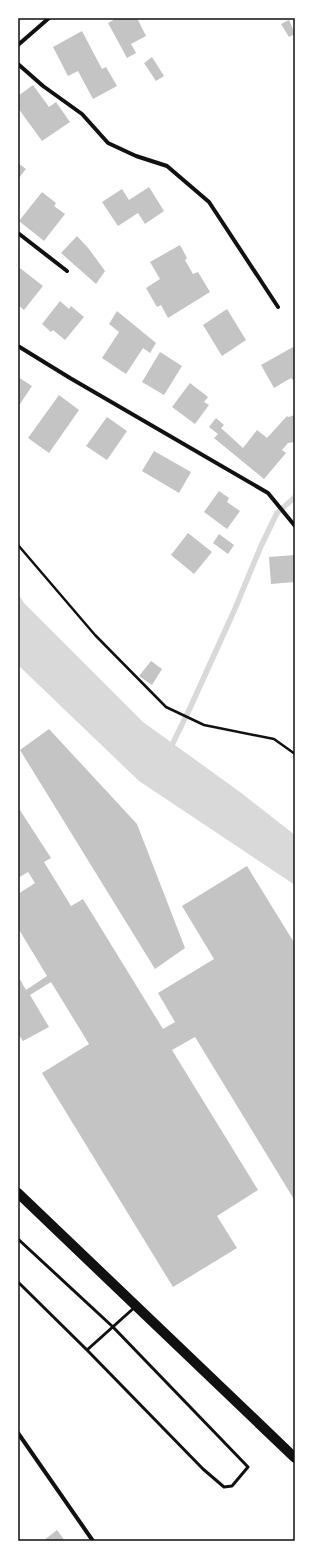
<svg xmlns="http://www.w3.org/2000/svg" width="313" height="1559" font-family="'Source Sans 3',sans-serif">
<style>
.water{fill:#d9d9d9}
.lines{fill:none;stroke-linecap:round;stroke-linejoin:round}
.stream{stroke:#d9d9d9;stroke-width:5.5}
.building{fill:#c4c4c4}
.path{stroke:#111;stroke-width:2.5}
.service{stroke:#111;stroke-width:3}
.minor{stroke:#111;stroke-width:4}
.primary{stroke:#111;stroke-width:10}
.neatline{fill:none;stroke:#111;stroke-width:1.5}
</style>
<rect width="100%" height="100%" fill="#fff"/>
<path class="water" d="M18,594L24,603L143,722L240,792L295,835V885L139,781L18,665Z"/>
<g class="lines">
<path class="stream" d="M170,749L190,708L234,611L261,546L277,513L295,497"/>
</g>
<path class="building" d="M117,18H137L146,36L131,44L136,53L127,58L108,23Z
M289,20L295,34L289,37L281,24Z
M82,31L102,69L106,67L117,86L93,99L78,71L68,76L53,47Z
M152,57L164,76L156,81L144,63Z
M33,85L49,107L56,102L70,122L42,141L18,108V96Z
M18,163L26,169L18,179Z
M149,187L164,211L145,224L138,213L118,226L102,202L122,189L129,200Z
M42,192L56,203L54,206L65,214L44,241L19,221Z
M77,236L89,249L105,271L96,284L61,253Z
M180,245L187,258L185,260L193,274L198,272L210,292L168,318L161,305L157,307L146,288L160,279L150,262Z
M20,268L43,286L24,310L18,305V271Z
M60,301L69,309L71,306L84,317L65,340L53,330L51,332L42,324Z
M227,309L246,340L222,356L203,325Z
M117,311L156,343L150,353L143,348L126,374L102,358L119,332L109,324Z
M293,347L295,351V379L293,380L291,378L274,388L261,365Z
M160,352L182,366L164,395L142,382Z
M18,377L32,386L18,407Z
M190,383L208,397L204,402L209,405L195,424L172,407Z
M59,395L79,410L49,453L28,438Z
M295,415V442L288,443L282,450L286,453L264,479L214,438L218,434L209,427L216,418L224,425L221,428L243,448L257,430L267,438L287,416L288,417Z
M107,417L127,431L107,460L86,446Z
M154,451L191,472L179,493L142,471Z
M219,491L229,498L227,502L240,511L227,529L204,512Z
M188,533L212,552L194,574L171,555Z
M219,534L234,545L228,554L213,543Z
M295,555V582L271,584L269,557Z
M151,661L162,669L152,685L139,676Z
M49,729L137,824L185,948L155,969L20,750Z
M18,807L51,858L44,862L71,906L83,899L163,1029L175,1022L158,993L214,959L182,906L247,866L295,944V1201L195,1037L172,1050L258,1190L217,1216L237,1248L173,1287L42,1073L89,1044L51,982L30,995L49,1027L23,1041L18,1034V976L26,990L47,976L18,928V894L35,883L28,872L18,878Z
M57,1530L65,1541H43Z"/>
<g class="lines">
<path class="path" d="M18,545L95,635L166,707L204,725L274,739L295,754"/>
<path class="service" d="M18,1239L113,1327L248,1467L232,1486L224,1487L203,1469L87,1350L18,1282
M87,1350L135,1307"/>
<path class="minor" d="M18,45L49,18
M18,64L43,86L82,114L108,143L136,156L167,166L209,202L278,307
M18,233L67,271
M18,346L70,378L268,493L295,526
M18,1433L93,1541"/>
<path class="primary" d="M18,1193L295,1458"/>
</g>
<rect width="313" height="1559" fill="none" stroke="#ffffff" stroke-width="38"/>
<rect x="19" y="19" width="275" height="1521" class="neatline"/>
</svg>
